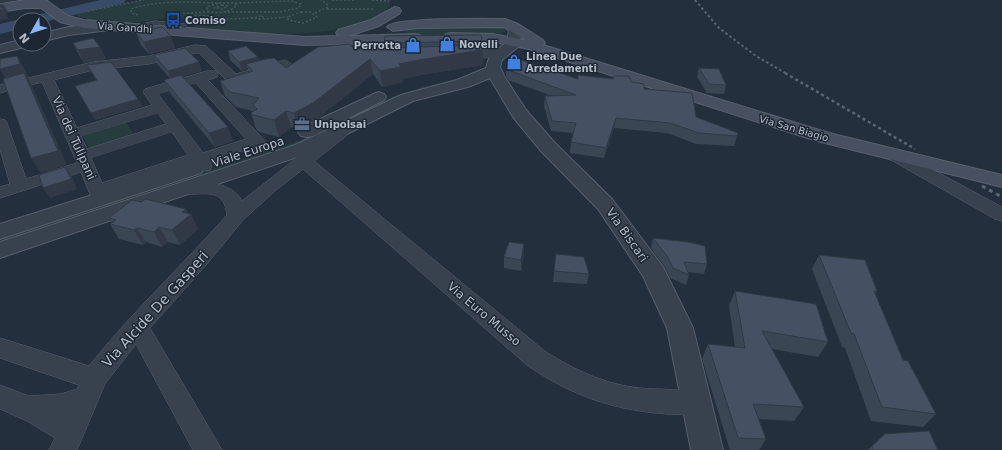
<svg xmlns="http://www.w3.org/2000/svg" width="1002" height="450" font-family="'DejaVu Sans',sans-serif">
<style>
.green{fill:#263c3f}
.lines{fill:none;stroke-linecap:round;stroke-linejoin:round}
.river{fill:#394c67;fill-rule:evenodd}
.service-casing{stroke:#565f6c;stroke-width:1}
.minor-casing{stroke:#565f6c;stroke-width:1}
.tertiary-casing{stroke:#565f6c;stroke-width:2}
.secondary-casing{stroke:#565f6c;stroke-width:2}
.path{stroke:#44595c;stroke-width:1.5;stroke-dasharray:2 2;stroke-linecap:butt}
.service{fill:#38414e;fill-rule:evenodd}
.minor{fill:#38414e;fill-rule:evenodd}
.tertiary{fill:#38414e;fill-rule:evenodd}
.secondary{fill:#465061;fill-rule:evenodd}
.rail-far2{stroke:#5a6575;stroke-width:2;stroke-dasharray:2.5 2.5;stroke-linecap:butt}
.rail-far1{stroke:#5a6575;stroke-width:2.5;stroke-dasharray:3 3;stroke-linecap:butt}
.rail{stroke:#5a6575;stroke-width:3;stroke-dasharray:4 4;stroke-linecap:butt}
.wall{fill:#3b4654}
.shaded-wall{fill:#303945}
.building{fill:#455162;stroke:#303945}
.labels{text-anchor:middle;stroke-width:3;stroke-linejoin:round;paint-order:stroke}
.far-poi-label{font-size:10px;font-weight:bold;fill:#b4bcc9;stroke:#1d2633;text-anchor:start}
.far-street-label{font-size:10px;fill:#b4bcc9;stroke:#1d2633}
.street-label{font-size:12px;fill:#b4bcc9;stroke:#1d2633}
.near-street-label{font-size:14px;fill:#b4bcc9;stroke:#1d2633}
</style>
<rect width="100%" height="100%" fill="#242f3e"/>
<path class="green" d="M138,0H391C390,4 389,8 386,11C379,19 369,21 359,24C306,40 250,32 195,28L193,24L187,22L189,20C182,20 171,17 164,18C143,24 93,25 73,14Z
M504,26L509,30L501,33L417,36L407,34L404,32L407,28Z
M475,74L477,76L422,89L371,108L368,107C402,91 438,83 475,74Z
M364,108L367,109L323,134L299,144L0,244V239L297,141L320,132Z
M125,121L135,136L90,150L82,134Z"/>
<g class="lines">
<path class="river" d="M100,0H126L124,3L44,22V20H26L28,17Z
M20,19L23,20H20V29L0,34V24Z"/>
<g class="service-casing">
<path id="service" d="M156,21L185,24L189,32L184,33L181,26L156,25L131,29L128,27Z"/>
</g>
<g class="minor-casing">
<path id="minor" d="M195,45L206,46L236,74L285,60L291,64L289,67L233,83L228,82L199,53H195L149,64L93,70L54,80L77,128L152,105L143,92L145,89L207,71H217L218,74L217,77L208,80L268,144L270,147L268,150C262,152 258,152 253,147L210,162L212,166L210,170L204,171L198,170L194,164L107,193L110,199L107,203L101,205L95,203L92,199L81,172L0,198V187L10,184L0,149V119L5,120L7,123L26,179L77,163L42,82L0,93V85L93,62L149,56ZM196,83L246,139L203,153L158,94ZM158,113L166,124L87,149L81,136ZM172,132L188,155L102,183L91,158Z
M457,50H499L505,54L499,58L453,57L451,54Z
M340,129L345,131L348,134L345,137L314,161L546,352C575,370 604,384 639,388C661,390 686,388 706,396L710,404L706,412C693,417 680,414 667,414C613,410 573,396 528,366L303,169L276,190L243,220L207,264L150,328L222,450H193L136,344L105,384L77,450H49L55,438L27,421L0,409V385L29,396L61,394L77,389L79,385L0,358V338L89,366C131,313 182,266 227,215C224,183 198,198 177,193L174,189L177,185C197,180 231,180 242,201L294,160L296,157L301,155L335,131Z
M890,148L896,150L1002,207V221L995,219L884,156L882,153L884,150Z"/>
</g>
<g class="tertiary-casing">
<path id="tertiary" d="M112,22L118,26L117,29L69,35L44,41V33L69,27Z
M516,26L523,30L518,47L502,60L500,67L504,76L526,110L555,143L612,199L663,267L693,328L723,450H691L667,328L643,276L598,209L541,151L513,117L490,78L468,87L413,101L309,153L0,258V242L295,145L401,95L457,80L486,68L490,55L507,42L509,30Z
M20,40V44H27L25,47L0,53V45Z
M378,92L384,94L386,97L384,100L313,136L307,137L301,136L298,132L301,128Z
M194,163L201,165L204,169L201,173L0,239V224Z"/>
</g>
<g class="secondary-casing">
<path id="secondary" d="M25,0H46L68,16L84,20L305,37L339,36L336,33L338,30L371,20L395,7L399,8L401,11L399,14L379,26L348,36L415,34L420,35L422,38L420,41L415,42L305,45L84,28L60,22L41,8H25L0,12V4Z
M505,19L518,24L543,40L545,43L543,45L829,133L1002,175V187L817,141L529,49L493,42L451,41L446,40L444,37L446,34L451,33L493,34L525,40L504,27L418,28L393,31L387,27C393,17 488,19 505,19Z"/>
</g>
<path class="path" d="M332,0H356
M372,0L389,1
M219,3H233L237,5C229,13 218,14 207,11V7Z
M222,5L228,6L222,9L214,8Z
M327,9H373
M88,11L144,0
M224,12H279L299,8L301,4L291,1L233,3
M301,12H311L317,17L303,23L288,20V17Z
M315,13L328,7L327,4L321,0
M175,14L209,12
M138,15L131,13V9C157,0 190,2 219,3
M187,17L202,15L227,19L250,18
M263,18V16L250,18L262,19L288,17"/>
<use href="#service" class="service"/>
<use href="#minor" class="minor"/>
<use href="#tertiary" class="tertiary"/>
<use href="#secondary" class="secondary"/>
<path class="rail-far2" d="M695,0L719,28L756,56L787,74"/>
<path class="rail-far1" d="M785,73L915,149"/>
<path class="rail" d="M982,186L1002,197"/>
</g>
<path class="wall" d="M136,33L175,48L149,54L141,45Z
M481,35L483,65L421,75L403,79V82L382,87L373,74L317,119L298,129L291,127L279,137L259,132L256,129L251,113L253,111L236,107L225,96L220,81L249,72L248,69L242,71L230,60L228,51L286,68L355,50L384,45L385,36Z
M73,43L100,47L106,59L84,63L79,55Z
M154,55L202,71L183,76L233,141L215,147L170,93L164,80L170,78L157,64Z
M87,65L138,99L142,106L95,120L75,86L96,80Z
M506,67L578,79H613L614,76L631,82L696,117L737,136L734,146L696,144L667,133L614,128L604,158L570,153L571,142L574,133L551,131L544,106L545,96H552L508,80L506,76Z
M699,68L726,85L724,94L707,93L697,77Z
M142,202L186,209L188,213L191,214L198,229L180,245L168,242L162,247L146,242L143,245L119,239L110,224L112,223L109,218Z
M653,238L707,264L704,274L688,272L689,275L686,285L670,278L664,266L651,248Z
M524,254L521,271L504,268V257Z
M556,254L589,274L587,284L553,282Z
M819,255L877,291L875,294L903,360L936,414L923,427L871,421L845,348L842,347L812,269Z
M735,291L828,342L818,357L772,349L804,407L794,421L759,419L766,439L759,450H730L702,359L708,344L735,347L729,306Z
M872,446L938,450H868Z"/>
<path class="shaded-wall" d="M0,0H18L0,3Z
M3,4L8,12L6,14L9,19L0,20V5Z
M171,36L175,48L149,54L144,42Z
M390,43L391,52L383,47Z
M100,47L106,59L84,63L78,50Z
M482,50L483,65L421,75L403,79V82L382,87L380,71L399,64L419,60Z
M17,56L24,68L28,77H27L32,86L67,165L41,173L31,158L8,82L0,69Z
M258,57L261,65L246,64L248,69L242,71L239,62Z
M370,59L373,74L317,119L298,129L294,113Z
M199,62L202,71L171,80L168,71Z
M138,99L142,106L95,120L91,113Z
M286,111L291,127L279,137L274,120Z
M616,118L614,128L604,158L606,148Z
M228,127L233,141L215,147L209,133Z
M65,167L72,177L77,189L50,198L43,188Z
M186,209L189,215L191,214L198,229L180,245L172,230L182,212Z
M159,227L168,242L162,247L154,232Z
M137,228L146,242L143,245L134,230Z
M524,244V254L521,271V260Z"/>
<path class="building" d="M0,6L4,10H0Z
M162,27L171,36L144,42L136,33Z
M481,35L482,41L390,43L386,46L384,45L385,36Z
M93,38L100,47L78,50L73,43Z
M350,44L355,50L382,44L389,48L482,45V50L419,60L399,64L401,67L380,71L370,59L313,103L294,113L286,111L274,120L253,115L251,113L257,109L253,105L259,98L230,92L220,81L253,71L246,64L266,59L274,58L286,68L318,47Z
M246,46L258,57L239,62L228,51Z
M185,48L199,62L168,71L154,55Z
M17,56L20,64L0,69V59Z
M518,59L578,79V75L613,79L614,76H629L631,82L644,84V89L692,93L696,117L738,133L737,136L699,133L670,123L616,118L606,148L571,142L576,123L552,121L545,96L576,95L508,70L506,67Z
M111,62L138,99L91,113L75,86L97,80L87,65Z
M699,68L719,69L726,85L709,84Z
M24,73L58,151L31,158L3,79Z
M181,75L228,127L209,133L164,80Z
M65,167L71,179L43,188L39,175Z
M145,199L186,209L182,212L191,214L172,230L159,227L154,232L137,228L134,230L110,224L116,220L109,218L132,200L142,202Z
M653,238L688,242L705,246L707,264L684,262L689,275L673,268L667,256Z
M509,242L524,244L521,260L504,257Z
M556,254L584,257L589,274L554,271Z
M819,255L865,260L877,291H874L903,360L908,361L936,414L882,407L854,334L851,333Z
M735,291L816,304L828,342L762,331L804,407L753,404L766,439L738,438L708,344L745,348Z
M929,431L938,450H873L872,446L885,434Z"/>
<defs>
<g id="bus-bare" transform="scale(1.2)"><path d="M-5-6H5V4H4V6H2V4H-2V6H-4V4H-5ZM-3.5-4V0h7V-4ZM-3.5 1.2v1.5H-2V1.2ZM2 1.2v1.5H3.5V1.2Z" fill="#1a4fb4" stroke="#1d2633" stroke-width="2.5" paint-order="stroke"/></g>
<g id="shop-bare" transform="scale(1.2)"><path d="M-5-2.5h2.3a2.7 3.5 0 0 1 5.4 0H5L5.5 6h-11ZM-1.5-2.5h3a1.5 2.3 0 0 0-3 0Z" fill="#3f7fe0" stroke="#1d2633" stroke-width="2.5" paint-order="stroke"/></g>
<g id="office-bare" transform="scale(1.2)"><path d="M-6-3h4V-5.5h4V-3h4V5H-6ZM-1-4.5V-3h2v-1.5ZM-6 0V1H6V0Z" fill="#5c6f8a" stroke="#1d2633" stroke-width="2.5" paint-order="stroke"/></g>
</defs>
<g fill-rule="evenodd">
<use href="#bus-bare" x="173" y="20"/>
<use href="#shop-bare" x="447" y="44"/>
<use href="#shop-bare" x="413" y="45"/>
<use href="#shop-bare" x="514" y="62"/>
<use href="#office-bare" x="302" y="124"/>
</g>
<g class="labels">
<g class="far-poi-label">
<text x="185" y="24">Comiso</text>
<text x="459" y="48">Novelli</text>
<text x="401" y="49" text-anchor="end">Perrotta</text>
<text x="526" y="60">Linea Due<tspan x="526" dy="12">Arredamenti</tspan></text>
<text x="314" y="128">Unipolsai</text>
</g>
<g class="far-street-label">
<text transform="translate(125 27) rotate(4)" y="4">Via Gandhi</text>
<text transform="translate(794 128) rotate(16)" y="4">Via San Biagio</text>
</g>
<g class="street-label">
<text transform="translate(74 138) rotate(66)" y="4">Via dei Tulipani</text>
<text transform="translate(248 152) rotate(-18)" y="4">Viale Europa</text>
<text transform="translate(627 235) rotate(55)" y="4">Via Biscari</text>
<text transform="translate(484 314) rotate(40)" y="4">Via Euro Musso</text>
</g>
<g class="near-street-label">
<text transform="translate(155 309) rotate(-48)" y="5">Via Alcide De Gasperi</text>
</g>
</g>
<g transform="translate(32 32) rotate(231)"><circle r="19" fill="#1d2633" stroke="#59626f"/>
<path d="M0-3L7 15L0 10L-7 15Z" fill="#8ab4f8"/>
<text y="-6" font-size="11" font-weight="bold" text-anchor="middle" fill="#b4bcc9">N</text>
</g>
</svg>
